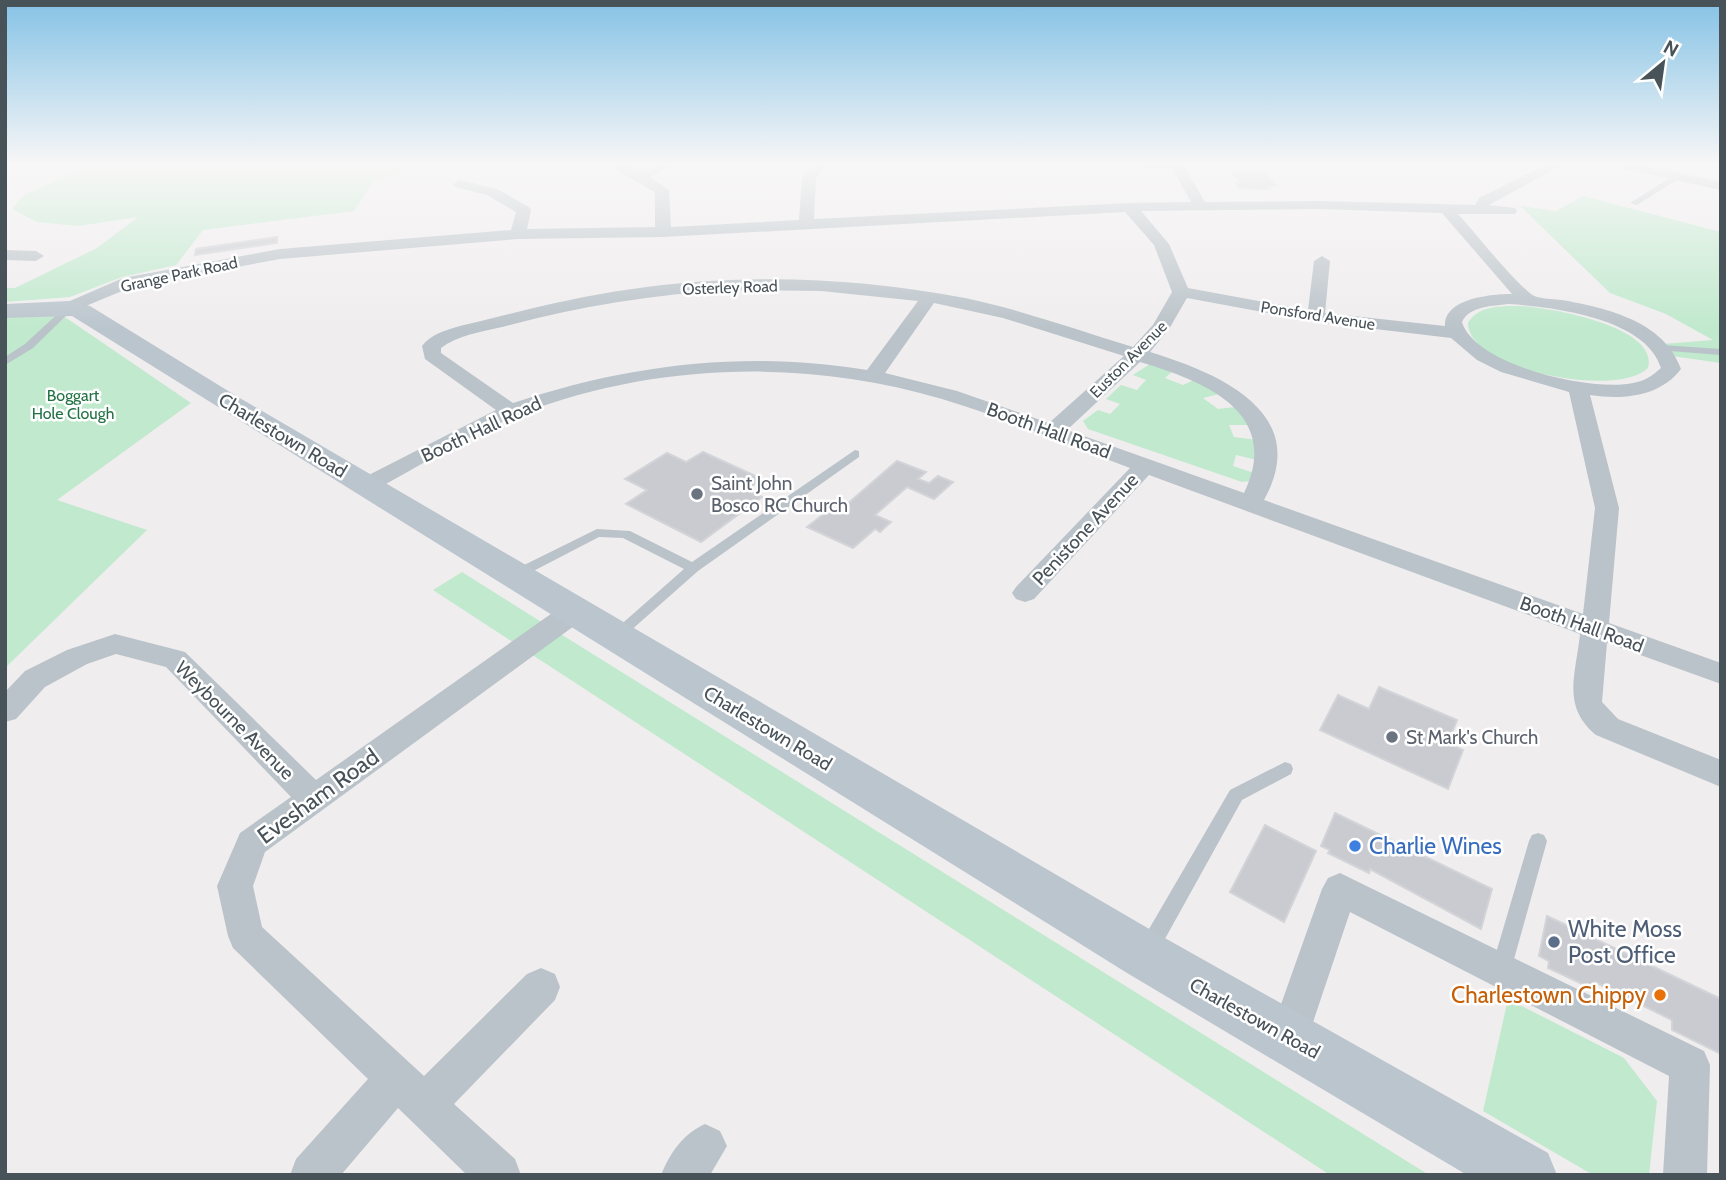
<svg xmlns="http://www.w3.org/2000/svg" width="1726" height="1180" font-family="Cabin,sans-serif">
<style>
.green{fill:#c0e9cd}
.building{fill:#c9cbd0;stroke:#d2d4d8;stroke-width:2}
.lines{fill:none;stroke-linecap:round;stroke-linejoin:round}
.lane{fill:#bac3c9;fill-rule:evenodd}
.street{fill:#bac3c9;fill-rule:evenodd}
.secondary{fill:#bbc5cd;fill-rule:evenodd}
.worship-dot{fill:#6b7280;stroke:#fff;stroke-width:2.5}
.shop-dot{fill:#3f7fe0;stroke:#fff;stroke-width:2.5}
.service-dot{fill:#5c6f8a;stroke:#fff;stroke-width:2.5}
.food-dot{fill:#e8710a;stroke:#fff;stroke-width:2.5}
.labels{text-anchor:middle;stroke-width:5;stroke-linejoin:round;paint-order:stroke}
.far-street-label{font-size:16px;fill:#485259;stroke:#fff}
.far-park-label{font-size:16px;fill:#217143;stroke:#fff}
.street-label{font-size:19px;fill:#485259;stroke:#fff}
.worship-label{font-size:19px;fill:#5b616d;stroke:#fff;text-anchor:start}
.near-street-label{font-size:23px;fill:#485259;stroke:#fff}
.near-shop-label{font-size:23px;fill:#366cbe;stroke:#fff;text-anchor:start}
.near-service-label{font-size:23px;fill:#4e5e75;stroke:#fff;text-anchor:start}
.near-food-label{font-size:23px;fill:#c56008;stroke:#fff;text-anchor:end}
</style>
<rect width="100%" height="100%" fill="#f0edee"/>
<path class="green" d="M94,164H423L373,182L354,211L203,230L176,265L122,277L70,297L5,302V288H15L97,248L138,217L78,226L37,222L12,209L24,195Z
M1583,196L1721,232V363L1672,356L1663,344L1713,340L1666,314L1610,293L1520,206L1556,211Z
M1520,306C1547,307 1660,326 1648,368C1617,399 1468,370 1468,323C1478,305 1502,306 1520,306Z
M59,313L191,403L57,500L147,530L5,668V315Z
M1150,364L1174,370L1165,378L1183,385L1196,379L1219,394L1203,398L1218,409L1235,407L1252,425H1229L1234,437L1258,440L1257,460L1236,455L1233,466L1254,473L1250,481L1242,482L1088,429L1083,421L1098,410L1110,414L1120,404L1106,399L1121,385L1137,390L1146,380L1133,375Z
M462,572L551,628L1429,1175H1330L433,590Z
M1508,999L1624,1058L1657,1101L1649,1175H1593L1483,1111Z"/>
<path class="building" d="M1243,172H1266L1276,186H1268L1270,189L1239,188L1236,183H1240L1233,173Z
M277,237V243L195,255L196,249Z
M703,452L762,479L746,490L762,497L701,542L626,504L647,490L625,479L667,453L686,462Z
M897,461L926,472L918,479L929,483L938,476L953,482L934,499L907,487L875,515L891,522L880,532L875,529L853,548L807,527L830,509L838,512Z
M1379,687L1457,720L1448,743L1463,750L1448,789L1320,730L1338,695L1369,709Z
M1335,813L1492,889L1481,929L1370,869L1369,873L1328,853L1330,850L1321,846Z
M1265,825L1316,851L1284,922L1230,892Z
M1547,916L1721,999V1054L1672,1030V1020L1595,982L1593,989L1548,968L1549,961L1539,956Z"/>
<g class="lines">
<path class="lane" d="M1676,174L1683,176L1637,205L1630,203Z
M66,306L74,308L33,348L5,365V357L25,344Z
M1661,345L1721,349V355L1657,350V346Z
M855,450L859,451V457L698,571L620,640H610L608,636L684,569L623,538L599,537L520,578H510L508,575L510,572L597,529L630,531L692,562Z
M1285,762L1291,764L1293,769L1291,774L1242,800L1156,955L1149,957L1142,955L1139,948L1142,941L1230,790Z
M1538,833L1544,835L1547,841L1511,970L1508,977L1501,980L1494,977L1491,970L1529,841L1532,835Z"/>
<path class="street" d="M605,164H623L640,171L657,164H676L650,177L669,190L671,227L799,220L802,178L813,164H827L816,178L814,219L1129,203L1191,202L1172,168H1147L1140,164H1183L1205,202L1319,201L1475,205L1479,198L1547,164H1564L1489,205L1515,208L1517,211L1515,214H1458C1479,237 1508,275 1531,294C1537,299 1553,299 1562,300C1607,308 1664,321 1681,369C1660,397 1622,400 1590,395L1619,508L1609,623L1721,663V684L1607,643L1602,702L1618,719L1721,760V787L1596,735C1561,706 1576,674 1580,634L1149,475L1034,599L1025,602L1016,599L1012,593L1016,587L1130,468C1068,445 1005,418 942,399C804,358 654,363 521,414C470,434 423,464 375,490H359L355,485L359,480L496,410L425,359L422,346C431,334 446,330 460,326C517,312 574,297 632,289C742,273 856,277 965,298C1022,310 1077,330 1133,347L1153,325L1172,292L1154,245L1125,212L663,237L518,239L280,259L134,286L69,313L60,308L63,304L123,278L280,249L511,230L516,212L487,195L455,187L453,184L460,180L497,189L529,207L531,210L527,229L655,227V192ZM1319,209L1442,213L1512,294C1492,294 1444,298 1445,326L1325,313L1330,261L1322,256L1314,261L1308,310L1188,288L1169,244L1141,211ZM731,290L821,291L918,301L867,370C747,350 629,364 513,403L441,353V348C458,335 481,332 502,327C577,307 653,294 731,290ZM1187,298L1316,322L1451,338L1477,360L1501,372L1569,392L1595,508L1583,614L1264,500C1313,412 1218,373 1150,352L1169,329ZM934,303L1003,318L1124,356L1049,423L957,391L885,373ZM1509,304C1553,307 1646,318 1661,368C1652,376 1645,381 1633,383C1593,392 1475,366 1462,322C1469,306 1493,306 1509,304ZM1140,362C1204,381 1283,412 1244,493L1067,430Z
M1613,164H1639L1721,182V190L1620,168Z
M5,250L36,251L44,256L36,261L5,260Z
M575,602L585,604L588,611L585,618L265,852L253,886L262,927L424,1076L527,974L541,968L555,974L560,987L555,1000L454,1104L515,1159L521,1175H467L398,1108L341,1175H290L296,1159L368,1079L233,948L228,936L217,886L240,833L291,797L166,667L116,654L87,664L45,687L16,719L5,722V692L25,671L67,650L115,634L185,652L316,780L565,604Z
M1340,873L1704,1051L1710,1065L1707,1175H1663L1669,1076L1350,912L1303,1052L1289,1058L1275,1052L1269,1038L1322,889L1328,878Z
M705,1124L720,1131L727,1146L710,1175H661C670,1153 683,1134 705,1124Z"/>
<path class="secondary" d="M69,301L90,306L238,397L1163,937L1548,1153L1557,1175H1467L1127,973L72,316L5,318V304Z"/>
</g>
<linearGradient id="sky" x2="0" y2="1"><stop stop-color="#85c2e5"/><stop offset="0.5" stop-color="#f8f7f7"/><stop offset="1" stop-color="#f8f7f7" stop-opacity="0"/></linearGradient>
<rect width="1726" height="329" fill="url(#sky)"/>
<g class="worship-dot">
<circle cx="697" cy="494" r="7"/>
<circle cx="1392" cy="737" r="7"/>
</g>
<circle class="shop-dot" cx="1355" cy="846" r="7"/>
<circle class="service-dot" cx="1554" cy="942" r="7"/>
<circle class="food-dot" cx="1660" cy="995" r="7"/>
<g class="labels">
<g class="far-street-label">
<text transform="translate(179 274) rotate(-12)" y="6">Grange Park Road</text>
<text transform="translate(730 287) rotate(-2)" y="6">Osterley Road</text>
<text transform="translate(1318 315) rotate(9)" y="6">Ponsford Avenue</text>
<text transform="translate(1128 359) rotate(-45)" y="6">Euston Avenue</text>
</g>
<g class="far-park-label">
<text x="73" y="401">Boggart<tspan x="73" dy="18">Hole Clough</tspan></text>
</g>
<g class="street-label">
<text transform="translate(481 429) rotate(-25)" y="7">Booth Hall Road</text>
<text transform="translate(1049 430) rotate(20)" y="7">Booth Hall Road</text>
<text transform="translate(283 435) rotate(31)" y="7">Charlestown Road</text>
<text transform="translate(1085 529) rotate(-47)" y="7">Penistone Avenue</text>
<text transform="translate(1582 624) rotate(20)" y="7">Booth Hall Road</text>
<text transform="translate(235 720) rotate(45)" y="7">Weybourne Avenue</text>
<text transform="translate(768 728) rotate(31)" y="7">Charlestown Road</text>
<text transform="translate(1255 1018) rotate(29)" y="7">Charlestown Road</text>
</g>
<g class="worship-label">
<text x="711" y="490">Saint John<tspan x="711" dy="22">Bosco RC Church</tspan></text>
<text x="1406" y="744">St Mark's Church</text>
</g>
<g class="near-street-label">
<text transform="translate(318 796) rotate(-36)" y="8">Evesham Road</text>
</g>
<g class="near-shop-label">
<text x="1369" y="854">Charlie Wines</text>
</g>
<g class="near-service-label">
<text x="1568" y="937">White Moss<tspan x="1568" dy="26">Post Office</tspan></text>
</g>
<g class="near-food-label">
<text x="1646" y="1003">Charlestown Chippy</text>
</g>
</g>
<rect width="1726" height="1180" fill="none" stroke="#485259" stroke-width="14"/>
<g transform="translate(1663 63) rotate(29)" stroke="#ffffff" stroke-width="5" paint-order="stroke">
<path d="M0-5L12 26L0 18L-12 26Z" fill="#485259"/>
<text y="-10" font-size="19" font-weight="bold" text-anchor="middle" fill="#485259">N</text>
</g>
</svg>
